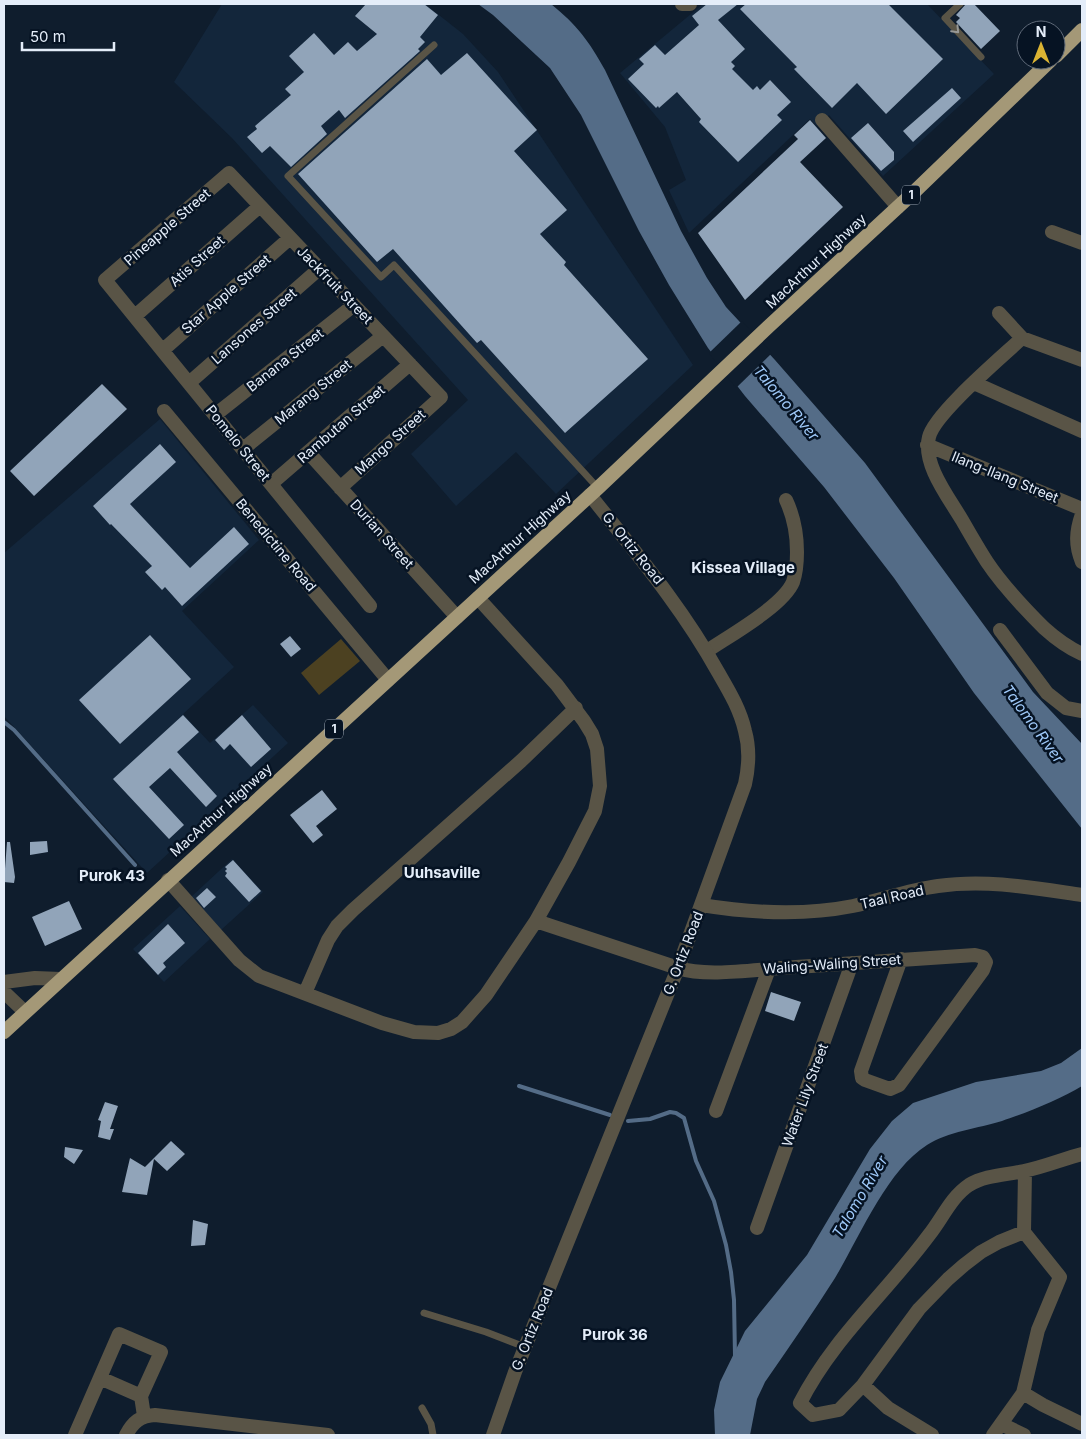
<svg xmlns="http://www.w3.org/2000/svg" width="1086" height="1439" font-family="Inter,sans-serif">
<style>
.built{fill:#13263b}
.green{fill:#4c4121}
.water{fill:#546c87}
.pier{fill:#0f1d2d}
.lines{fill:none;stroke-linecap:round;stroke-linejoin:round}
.stream{stroke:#546c87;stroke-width:4}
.building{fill:#91a4b9}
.service{stroke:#595446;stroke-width:7}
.minor{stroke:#595446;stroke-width:14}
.tertiary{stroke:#595446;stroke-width:14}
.trunk{stroke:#a49877;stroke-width:14}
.oneway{stroke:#989997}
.labels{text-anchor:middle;stroke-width:5;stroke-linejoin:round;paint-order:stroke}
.shield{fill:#061323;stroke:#a1acb9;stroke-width:1}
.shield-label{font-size:12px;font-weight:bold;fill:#e4edf9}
.street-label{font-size:14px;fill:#e4edf9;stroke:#061323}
.water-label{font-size:15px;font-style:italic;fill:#9fc9f9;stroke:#061323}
.neighbourhood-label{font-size:15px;font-weight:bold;fill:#e4edf9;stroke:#061323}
</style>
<rect width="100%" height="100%" fill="#0f1d2d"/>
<path class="built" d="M222,4H425L463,34L498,72L693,365L556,494L516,452L456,506L411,454L468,400L232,138L174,82Z
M703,4H927L994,74L883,176L829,115L816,125L810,119L689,233L669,190L686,180L665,127L620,73Z
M160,419L259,540L182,611L234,667L183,714L210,743L253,705L288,743L147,873L4,716V553Z
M232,859L263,892L221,930L191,897Z
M180,906L210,939L164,982L133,949Z"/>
<path class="green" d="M341,639L360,661L319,695L301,673Z"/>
<path class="water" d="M478,4H551C577,25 589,41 605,70L681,231L707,278L726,307L775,360L865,463L1033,692L1082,744V829L974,693L894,578L824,487L745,396L708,348L669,285L639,231L581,115L550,68L493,15Z
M1082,1048V1086C1061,1099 1026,1113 1002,1121C979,1128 947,1132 927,1145C887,1170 859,1238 835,1278C813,1313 789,1347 765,1382L757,1399L750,1435H715L714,1410L720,1382L745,1331L807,1255L870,1149L892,1121L913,1103L976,1082L1041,1071L1061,1063Z"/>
<path class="pier" d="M742,321L772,353L736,388L709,353Z"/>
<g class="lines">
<path class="stream" d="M4,722L14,730L135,865
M519,1086L610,1115
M628,1121L650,1119L670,1112L676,1113L684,1118L696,1161L714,1201L726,1245L731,1272L734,1300L735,1356"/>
</g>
<path class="building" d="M366,4H424L438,15L420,37L425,42L418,49L420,51L345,118L339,110L321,126L327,134L291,167L270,146L262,153L247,137L257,129L255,126L291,95L285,89L304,72L289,56L314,33L334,55L348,42L357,51L377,34L355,16Z
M707,4H738L718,20L745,49L731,62L735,66L732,69L753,90L757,86L760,90L770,80L791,102L777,115L782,120L738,162L699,122L701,119L677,92L659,108L658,106L656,108L628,79L644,64L639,59L655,45L665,55L699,25L692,16Z
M746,4H888L943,59L886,114L857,83L832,108L794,69L797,67L740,9Z
M966,4H974L1000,31L981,49L956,22L960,18L956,15Z
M467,53L537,130L514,151L567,210L540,234L566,262L564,265L648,359L565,433L481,340L477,343L393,249L377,262L298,174L427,59L441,75Z
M952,88L961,98L913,142L903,131Z
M810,120L826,138L800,162L843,207L745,300L698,233L798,139L794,135Z
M868,123L894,152V160L881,171L851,138Z
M102,384L127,409L34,496L10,471Z
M160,444L176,462L130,504L190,568L234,527L249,544L182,606L165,587L162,590L145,572L152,566L111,524L110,525L93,506Z
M150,635L191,679L120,744L79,700Z
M290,636L301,649L291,657L280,644Z
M183,715L199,732L177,752L217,796L206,807L170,768L149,787L184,825L169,839L113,779Z
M242,715L271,749L251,767L230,744L224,750L215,740Z
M322,790L337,809L316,826L323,835L313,843L290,815Z
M47,841L48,852L30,855V842Z
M7,842H10L15,877L14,883L4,882Z
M233,860L261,891L249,902L225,876L227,873L225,871L227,869L225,867Z
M207,888L216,897L204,908L196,898Z
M69,901L82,929L45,946L32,917Z
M168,924L185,943L163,963L166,967L158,975L138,953Z
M771,992L801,1002L794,1021L765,1011Z
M105,1102L118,1106L110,1129H114L110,1140L98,1137L101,1121L98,1120Z
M171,1141L185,1154L167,1171L154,1159L147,1195L122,1192L130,1158L145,1167Z
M65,1147L83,1150L74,1164L64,1157Z
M193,1220L208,1224L205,1245L191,1246Z"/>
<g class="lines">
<path class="service" d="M960,4L945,18L981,57
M434,45L288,176L381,277L394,265L598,488
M424,1313L486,1332L525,1347
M422,1408L431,1424L433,1435"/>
<path class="minor" d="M682,4H690
M822,120L898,207
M1052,232L1082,243
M999,313L1022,338L1082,360
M135,316L260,206
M1022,338C1003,356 934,414 929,437C922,464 949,498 962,520C970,534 978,548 987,562C1003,586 1024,608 1044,628C1055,638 1069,648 1082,654
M163,350L290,238
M189,383L319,269
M974,383L1082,431
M164,411L388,680
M215,415L354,305
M927,445L1082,509
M243,449L383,336
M308,452L457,617
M271,484L410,364
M340,488L441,397L229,173L105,280L370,606
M1082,514C1076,531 1075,545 1082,562
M1000,630L1047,693L1066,708L1082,711
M707,651C729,636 783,606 793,582C796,573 797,562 797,552C797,534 794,517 786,500
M168,880L239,960L259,976L382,1023L414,1032L438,1033L451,1029L462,1022L486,995L536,921L569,862L595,811L600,786L597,749L592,734L584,721L557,685L478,598
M536,921L678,968C706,977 751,970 781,968C845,964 910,959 975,955L983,957L986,962L983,970L899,1085L890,1089L865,1080L862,1078L861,1071L901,959
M4,982L35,978L61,979
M4,992L25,1012
M305,993L328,940L337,926L353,910L521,761L576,708
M716,1111L769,969
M757,1228L852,963
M1024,1232L999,1242L981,1252L964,1265L948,1279L919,1309L863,1385L839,1410L813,1415L800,1403C833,1338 886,1293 929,1235C942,1219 951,1197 969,1185C985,1175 1006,1175 1024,1171C1044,1167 1063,1159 1082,1154
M100,1378L141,1396
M863,1385L888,1408L932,1435
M1023,1393L1043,1405L1082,1424
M1001,1424L1024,1435
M75,1435L119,1334L161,1352L141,1396L144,1416
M126,1435C133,1422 140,1416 155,1415L328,1435
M993,1435L1023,1393L1038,1330L1060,1277L1024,1232L1025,1171"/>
<path class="tertiary" d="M701,905C751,913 803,916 853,906C881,900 909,890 938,886C987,879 1034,888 1082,895
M493,1435L515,1372L678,968L745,784C749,766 750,749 745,731C740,709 729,691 718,672C682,607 636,553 590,495"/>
<path class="trunk" d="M1056,56L1082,30
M4,1032L598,488L768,327L912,194L1051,60"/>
</g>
<defs><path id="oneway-chevron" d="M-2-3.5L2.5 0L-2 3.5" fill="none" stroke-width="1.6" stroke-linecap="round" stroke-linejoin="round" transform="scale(1.25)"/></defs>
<use class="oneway" href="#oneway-chevron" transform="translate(956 30) rotate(46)"/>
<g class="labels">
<g class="shield">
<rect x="902" y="185.5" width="18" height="19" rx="4"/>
<rect x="325" y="719.5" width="18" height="19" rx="4"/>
</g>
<g class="shield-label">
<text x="911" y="199">1</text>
<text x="334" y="733">1</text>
</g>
<g class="street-label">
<text transform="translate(167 227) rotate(-41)" y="5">Pineapple Street</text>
<text transform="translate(197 261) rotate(-42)" y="5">Atis Street</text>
<text transform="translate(816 261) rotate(-43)" y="5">MacArthur Highway</text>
<text transform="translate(335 285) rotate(46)" y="5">Jackfruit Street</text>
<text transform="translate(226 294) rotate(-41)" y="5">Star Apple Street</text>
<text transform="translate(254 326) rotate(-41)" y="5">Lansones Street</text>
<text transform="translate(285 360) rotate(-38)" y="5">Banana Street</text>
<text transform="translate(313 392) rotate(-39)" y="5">Marang Street</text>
<text transform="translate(341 424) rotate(-41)" y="5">Rambutan Street</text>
<text transform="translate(390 442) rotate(-42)" y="5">Mango Street</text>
<text transform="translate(238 443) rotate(51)" y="5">Pomelo Street</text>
<text transform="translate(1005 477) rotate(22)" y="5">Ilang-Ilang Street</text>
<text transform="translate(382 534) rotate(48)" y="5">Durian Street</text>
<text transform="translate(520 537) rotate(-42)" y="5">MacArthur Highway</text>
<text transform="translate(276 545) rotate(50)" y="5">Benedictine Road</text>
<text transform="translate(633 548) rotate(51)" y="5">G. Ortiz Road</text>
<text transform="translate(221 810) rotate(-42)" y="5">MacArthur Highway</text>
<text transform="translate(892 897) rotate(-13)" y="5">Taal Road</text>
<text transform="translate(683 953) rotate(-69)" y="5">G. Ortiz Road</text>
<text transform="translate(832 964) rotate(-4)" y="5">Waling-Waling Street</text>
<text transform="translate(805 1095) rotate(-70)" y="5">Water Lily Street</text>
<text transform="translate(532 1329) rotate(-68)" y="5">G. Ortiz Road</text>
</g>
<g class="water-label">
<text transform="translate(786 403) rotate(50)" y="5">Talomo River</text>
<text transform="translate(1033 724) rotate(54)" y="5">Talomo River</text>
<text transform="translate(860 1197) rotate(-59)" y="5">Talomo River</text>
</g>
<g class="neighbourhood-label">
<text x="743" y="573">Kissea Village</text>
<text x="442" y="878">Uuhsaville</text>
<text x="112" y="881">Purok 43</text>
<text x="615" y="1340">Purok 36</text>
</g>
</g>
<rect width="1086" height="1439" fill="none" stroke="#e4edf9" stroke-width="10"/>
<g transform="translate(1041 45)"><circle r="24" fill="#061323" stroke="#5f6a79"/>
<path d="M0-4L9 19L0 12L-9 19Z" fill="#dab333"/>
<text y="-8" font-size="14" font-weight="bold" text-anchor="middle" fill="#e4edf9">N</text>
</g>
<path d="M22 42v8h92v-8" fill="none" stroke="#e4edf9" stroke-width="2.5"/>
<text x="30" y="42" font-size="15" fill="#e4edf9" stroke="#061323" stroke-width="4" paint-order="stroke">50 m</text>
</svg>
